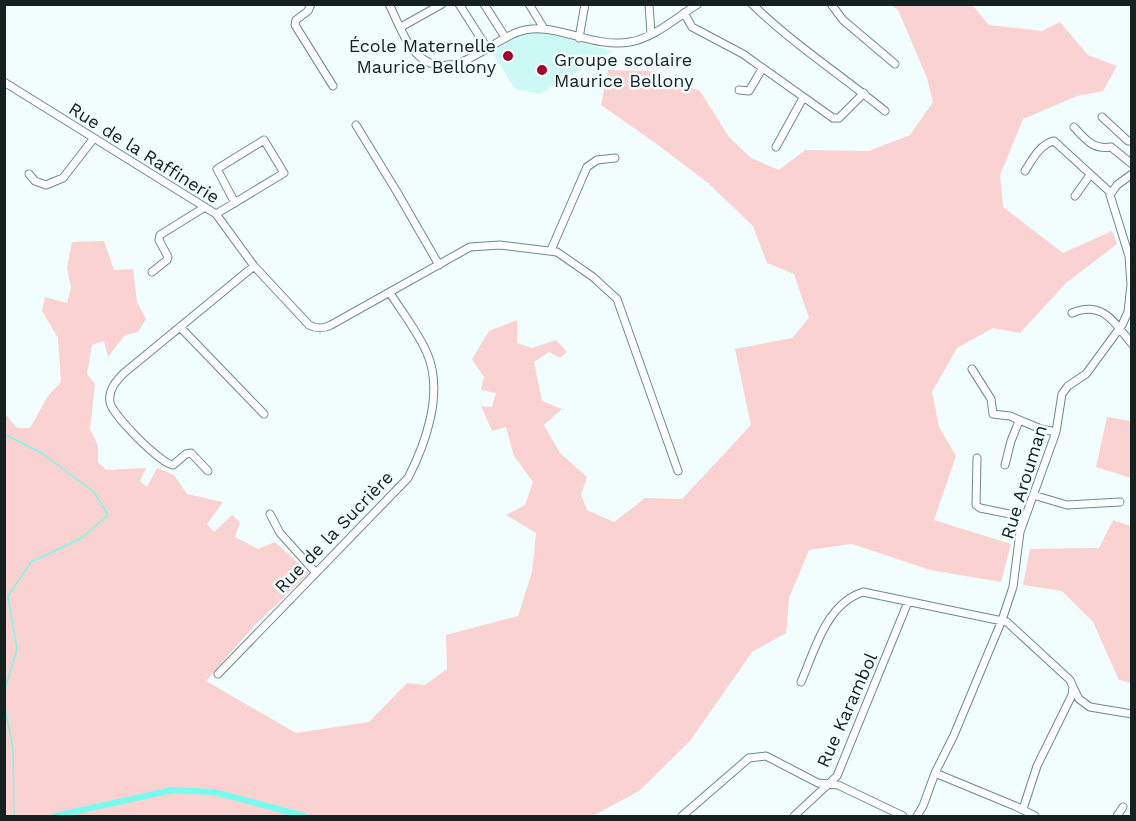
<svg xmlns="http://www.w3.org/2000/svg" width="1136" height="821" font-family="'Work Sans',sans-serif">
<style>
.built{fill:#ccf9f4}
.green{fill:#f9d2d1}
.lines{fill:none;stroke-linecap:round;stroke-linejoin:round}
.stream{stroke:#79faef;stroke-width:1.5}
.canal{stroke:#79faef;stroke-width:6}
.minor-casing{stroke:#6b8b88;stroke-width:9}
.minor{stroke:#fff;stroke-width:7}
.poi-dot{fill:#a2032b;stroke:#f1fefd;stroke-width:2}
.labels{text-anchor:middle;stroke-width:5;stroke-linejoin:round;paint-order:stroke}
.poi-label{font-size:18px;fill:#14211f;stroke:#f1fefd;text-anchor:end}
.street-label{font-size:18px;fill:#14211f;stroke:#f1fefd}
</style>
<rect width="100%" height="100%" fill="#f1fefd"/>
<path class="built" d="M538,31L612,51L540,94L515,89L491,50L521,34Z"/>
<path class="green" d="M891,5H972L989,25L1042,31L1060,22L1088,55L1117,66L1103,91L1077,96L1023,119L1000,175L1003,207L1063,253L1112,231L1117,244L1066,283L1020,333L993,328L957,348L932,392L939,427L956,456L934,520L1011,544L1001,582L930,570L852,544L809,550L789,598L786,633L752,652L690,741L639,791L593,816H5V414L17,428H30L48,396L61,382L58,338L42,311L45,297L67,303L71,287L67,268L72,242L104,241L114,270L133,269L137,302L146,319L138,332L125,335L108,357L104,341L92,345L87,374L95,384L90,429L98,446V462L106,470L146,468L140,481L147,487L157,468L174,475L187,494L223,502L207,524L214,532L232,515L240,522L235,537L258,549L275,542L309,573L255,625L206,681L296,733L369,722L407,683L425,685L447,669L446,635L518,616L532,572L536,533L506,515L525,505L533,482L514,456L506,427L492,431L481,406L492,407L496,393L481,390L484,377L472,359L489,331L517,320V343L532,348L556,340L567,352L560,358L549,352L534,362L542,401L562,409L544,425L560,453L587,477L581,495L587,510L614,522L645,498L682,499L751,425L735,349L792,338L809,318L794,274L767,263L753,226L708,183L654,142L601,105L608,70L653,71L700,91L729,137L751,158L779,170L805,150L869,151L910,135L933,102L927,78L898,10Z
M1107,417L1131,421V478L1096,467Z
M1113,520L1131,526V683L1119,680L1093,622L1062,591L1023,585L1030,549L1099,548Z"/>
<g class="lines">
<path class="stream" d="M4,434L43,454L94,492L108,515L82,538L31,562L8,596L17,649L4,693
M4,704L13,748L14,816"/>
<path class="canal" d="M55,816L172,790L214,792L304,816"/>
<g class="minor-casing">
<path id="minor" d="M311,4L308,11L296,20L295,25L333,86
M389,4C399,24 408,54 430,63C460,75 492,41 518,32C551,19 591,49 630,42C654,38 677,17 698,4
M459,4L487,48
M484,4L505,37
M529,4L543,27
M649,4L651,34
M752,4C793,44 841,75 885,111
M831,4L843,20L895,64
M684,13L692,27L743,54L833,118H839L864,93
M401,27L442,4
M579,38L585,4
M4,82L216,214L254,266L309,325C317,329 323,329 331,325L470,247L500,245L557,252L593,277L617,299L678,471
M739,90L749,91L762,69
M1102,117L1128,141H1132
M356,125L397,192L439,265
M1074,127C1085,139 1093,150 1111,147L1132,164
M776,147L803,98
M1025,171C1032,160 1040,144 1054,141L1111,193
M29,174L35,181L46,185L63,178L94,138
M1075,196L1090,175
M216,214L284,173L264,140L217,169L235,203
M551,250L587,167L597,160L615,158
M152,272L167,260L168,257L159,240L160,235L205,207
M1072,313C1103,300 1115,323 1132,344
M180,327L264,414
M972,369L991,399L993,414L1010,416L1041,429L1056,432
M977,458L976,505L980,508L1024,517
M1005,465L1011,441L1019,421
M208,471L191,453L186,454L173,465C161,464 111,414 110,402C108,390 116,381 124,373L254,266
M1033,495L1067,505L1120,502
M270,514L280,533L316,573
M218,674L408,478C426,443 444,392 427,353C418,332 402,312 390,293
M801,682C815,650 826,604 863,592L1007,622L1070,680L1073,687L1072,695L1037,766L1023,809
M1073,687L1079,699L1090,707L1132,714
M935,773L1015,806L1035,816
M682,816L749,758L766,756L818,783L838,785L903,816
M794,816L837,776L908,602
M917,816L923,806L935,773L954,735L1002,620L1013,587L1020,532L1056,432L1062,394L1068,386L1086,374L1122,325L1128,312L1131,285L1129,256L1110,195L1117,185L1132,174
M1117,816L1123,807"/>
</g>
<use href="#minor" class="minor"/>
</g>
<g class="poi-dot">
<circle cx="508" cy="56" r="6"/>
<circle cx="542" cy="70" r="6"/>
</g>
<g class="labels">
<g class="poi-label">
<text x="496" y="52">École Maternelle<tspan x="496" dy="21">Maurice Bellony</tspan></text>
<text x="554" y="66" text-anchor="start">Groupe scolaire<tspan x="554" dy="21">Maurice Bellony</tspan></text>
</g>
<g class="street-label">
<text transform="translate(144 153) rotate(32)" y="6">Rue de la Raffinerie</text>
<text transform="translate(1024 482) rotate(-73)" y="6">Rue Arouman</text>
<text transform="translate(334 532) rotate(-46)" y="6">Rue de la Sucrière</text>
<text transform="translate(847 710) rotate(-66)" y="6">Rue Karambol</text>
</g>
</g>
<rect width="1136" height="821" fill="none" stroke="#14211f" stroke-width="12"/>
</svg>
